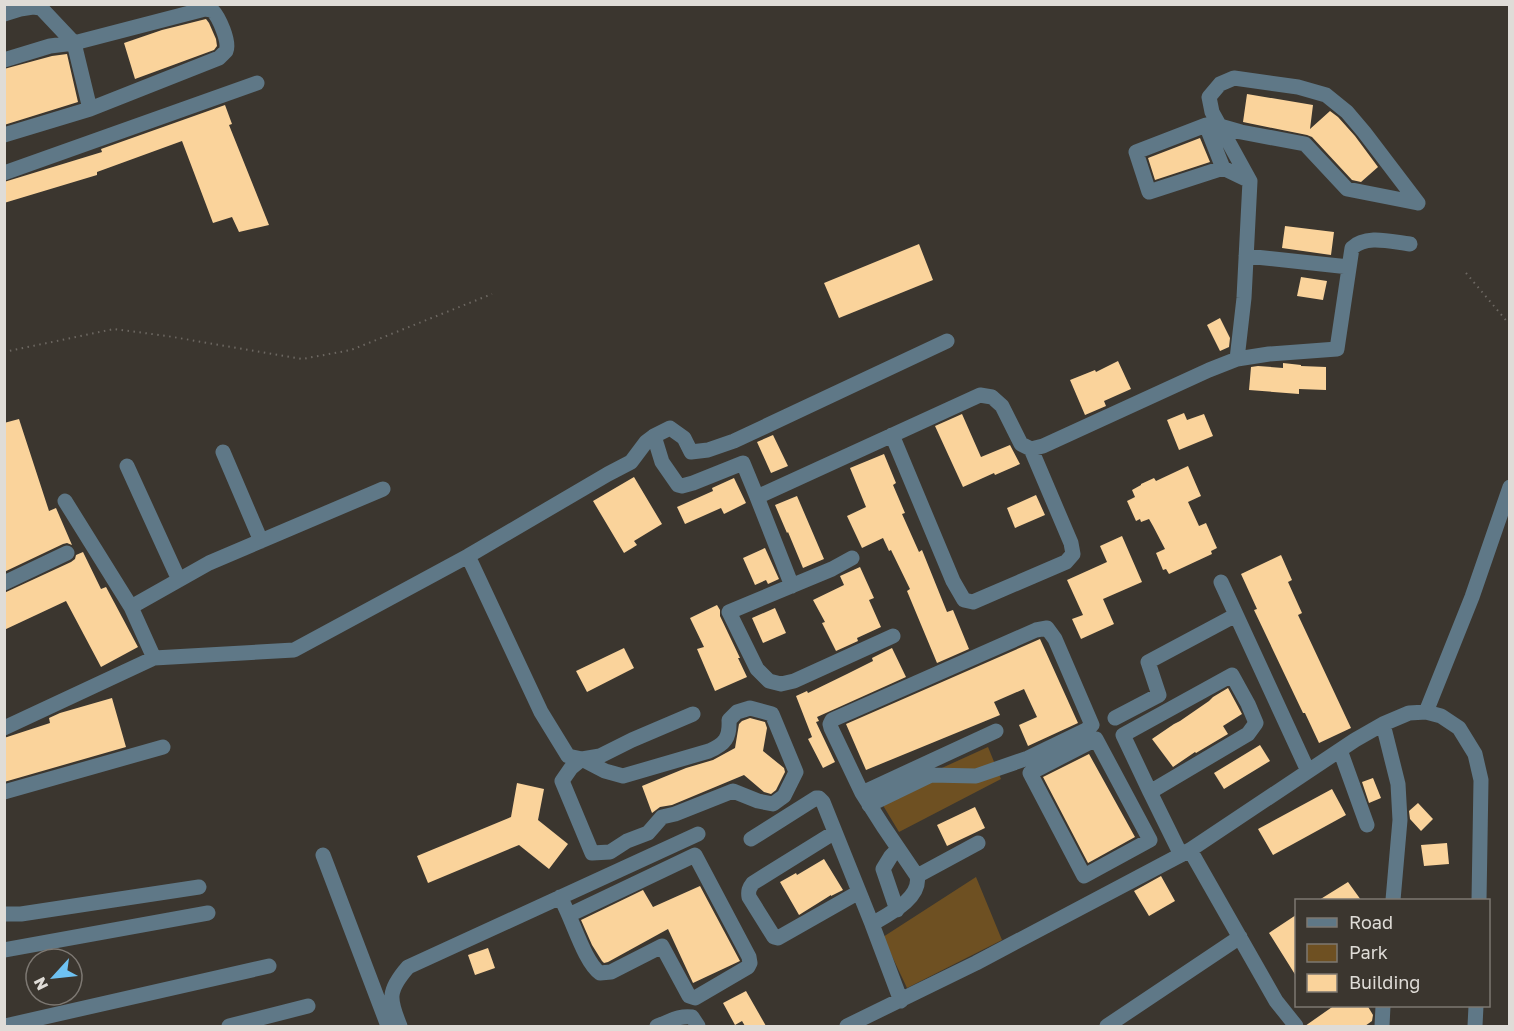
<svg xmlns="http://www.w3.org/2000/svg" width="1514" height="1031" font-family="'Golos Text',sans-serif">
<style>
.green{fill:#6e5022}
.building{fill:#fad39b}
.lines{fill:none;stroke-linecap:round;stroke-linejoin:round}
.path{stroke:#6d6862;stroke-width:2;stroke-dasharray:1.5 4.5;stroke-linecap:butt}
.minor{stroke:#5f7887;stroke-width:15}
</style>
<rect width="100%" height="100%" fill="#3b362f"/>
<path class="green" d="M988,747L1001,779L899,832L878,797Z
M976,877L1002,940L907,988L883,937Z"/>
<path class="building" d="M206,19L209,23L216,39L217,46L214,50L135,79L124,43L162,30Z
M67,54L78,102L4,125V69L52,56Z
M1247,94L1313,105L1310,129L1330,111L1338,117L1355,136L1378,167L1361,182L1352,180L1312,137L1307,135L1243,122Z
M225,105L232,124L229,125L269,225L239,232L232,217L213,223L182,141L97,172V175L4,203V182L102,152L101,149Z
M1200,138L1210,162L1155,180L1148,158Z
M1285,226L1334,232L1331,255L1282,248Z
M919,244L933,280L839,318L824,283Z
M1301,277L1327,281L1323,300L1297,296Z
M1220,318L1230,338L1229,347L1220,351L1207,325Z
M1118,361L1131,389L1104,401L1106,406L1085,415L1070,380L1095,370L1096,372Z
M1283,363L1301,365V366L1326,367V390L1299,389V394L1249,390L1251,367L1258,366L1283,368Z
M1184,413L1187,420L1204,414L1213,436L1179,450L1167,420Z
M962,414L981,457L1010,445L1020,464L995,475L994,473L963,487L935,426Z
M19,419L49,511L56,508L72,545L67,543L63,544L4,572V423Z
M773,435L788,466L771,473L757,442Z
M884,454L896,483L893,485L905,513L902,514L919,552L922,550L947,612L953,610L969,649L937,663L907,591L910,589L891,550L889,551L883,538L862,548L847,516L866,507L850,468Z
M1188,466L1201,496L1188,502L1199,526L1206,523L1217,548L1211,551L1212,554L1169,574L1166,569L1163,570L1156,553L1165,549L1153,526L1149,519L1141,522L1140,519L1136,521L1127,501L1135,497L1132,490L1141,485V484L1154,478L1156,481Z
M634,477L662,524L634,541L637,545L624,553L593,501Z
M734,478L746,503L724,514L721,508L685,524L677,507L713,491L712,488Z
M1036,495L1045,515L1015,528L1007,508Z
M797,496L824,559L803,568L788,532L787,533L775,505Z
M1122,536L1142,582L1103,599L1114,624L1081,639L1072,619L1083,615L1067,580L1107,562L1100,546Z
M765,548L779,579L768,584L766,580L755,585L743,558Z
M83,552L101,589L106,587L138,647L101,667L66,601L4,630V593L71,562L75,559L76,555Z
M1281,555L1292,580L1288,582L1302,613L1298,615L1351,728L1319,743L1305,713H1303L1254,610L1257,609L1241,574Z
M860,567L874,598L869,600L881,627L857,638L858,641L836,651L822,623L825,622L813,600L844,585L840,576Z
M717,605L720,610V616L740,658H738L747,677L715,691L697,649L704,647L690,618Z
M775,608L786,633L763,643L752,618Z
M1040,639L1078,723L1028,746L1019,725L1037,717L1024,689L994,702L1000,715L866,770L846,724Z
M624,648L634,668L587,692L576,671Z
M892,648L906,677L817,717L819,721L816,722L835,762L823,768L808,739L812,737L796,696L807,691L808,693L847,674L873,661L872,658Z
M1228,688L1242,714L1223,726L1228,734L1196,753L1195,752L1173,767L1152,739L1174,724L1180,721L1209,701L1213,697Z
M112,698L126,747L4,782V738L50,723L49,718L60,713Z
M750,718L765,722L767,728L763,751L784,768L785,772L776,790L771,794L764,792L744,775L672,805L660,807L652,813L642,786L686,768L713,760L735,748L739,724L742,721Z
M1260,745L1270,761L1224,789L1214,773Z
M1089,754L1135,837L1088,863L1043,777Z
M1373,778L1381,798L1369,803L1362,782Z
M517,783L544,789L538,820L568,844L549,869L519,845L428,883L417,856L511,817Z
M1332,789L1346,815L1273,855L1258,829Z
M1418,803L1433,819L1421,831L1410,819L1409,811Z
M975,807L985,828L947,846L937,825Z
M1447,843L1449,864L1424,866L1421,845Z
M824,859L843,890L831,896V895L799,915L780,882L796,873L797,875Z
M1161,876L1175,901L1149,916L1134,891Z
M1348,882L1361,900H1319Z
M700,886L740,961L693,983L668,929L608,962L604,963L602,961L592,945L581,920L643,890L653,907Z
M1296,915V976L1269,933Z
M488,948L495,968L475,975L468,955Z
M746,991L766,1026H745L742,1021L735,1025L723,1003Z
M1335,1005H1367L1373,1015L1372,1021L1365,1026H1305Z"/>
<g class="lines">
<path class="path" d="M1466,273L1510,325
M4,352L114,329L167,336L302,359L351,350L492,294"/>
<path class="minor" d="M4,14L20,9L33,7L41,8L74,43L90,109L219,58C219,58 225,52 226,51C230,42 219,17 212,10L205,9L74,43L50,46L4,60
M1220,126L1241,132L1305,144L1347,189L1418,203
M4,135L90,109
M1223,168L1206,125L1136,152L1149,192L1223,168L1250,181
M4,173L257,83
M1246,256L1349,267
M1237,359L1244,298L1250,181L1212,112L1209,97L1220,84L1234,78L1298,87L1326,95L1347,112L1364,132L1418,203
M892,435L953,581L964,600L973,602L1066,562L1073,554L1071,543L1031,449
M654,436L662,462L678,485L682,486L693,483L743,463L757,497L980,395L992,397L1002,406L1021,444L1031,449L1043,446L1209,370L1237,359L1269,354L1337,349L1352,248C1366,234 1392,242 1410,244
M223,452L261,541
M127,466L179,580
M757,497L792,586
M65,501L131,607L154,658
M468,556L541,712L568,756L582,759L600,756L632,740L693,714
M852,558L832,569L729,612L757,669L769,681L781,684L794,681L893,636
M1221,582L1308,771
M4,583L67,553
M131,607L209,563L383,489
M750,708L772,714L796,772L784,796L773,804L758,801L733,791L675,814L662,817L648,833L627,841L610,852L592,853L562,781L571,768L582,759L605,771L623,776L709,751C725,744 730,738 729,720L737,712Z
M1426,712L1472,597L1510,487
M1115,718L1159,695L1148,662L1236,615
M1383,724L1398,784L1400,820L1393,900
M4,728L154,658L294,650L468,556L608,474L631,462L646,442L654,436L670,428L684,438L691,452L708,450L734,441L947,341
M1096,739L1150,840L1084,876L1030,773Z
M1340,750L1367,825
M4,792L163,747
M1150,792L1123,735L1232,675L1248,704L1256,723L1248,734L1150,792L1181,855
M862,793L831,728L830,724L832,720L1036,630L1047,628L1055,639L1092,725L1086,730L1028,758L976,776L931,775L869,805
M835,832L753,883C749,888 748,891 749,897L774,937L778,938L859,892
M751,839L816,798H819L823,802L872,924
M1190,850L1276,1001L1296,1026
M323,855L388,1026
M917,876L978,843
M560,897C572,917 584,962 600,973L611,972L662,946L689,996L695,998L748,967L750,963L749,957L695,855L569,915
M897,910L883,869L891,856L898,849
M4,914H21L199,887
M4,950L208,913
M901,1001L872,924C889,914 922,898 917,876L883,826L862,793L996,731
M5,1026L269,966
M229,1026L308,1006
M400,1026C389,999 387,991 408,967L698,834
M657,1026C669,1022 679,1015 692,1017L698,1026
M847,1026L976,963L1190,850L1355,740L1383,724L1409,713L1426,712L1441,716L1459,728L1475,754L1481,780L1479,900
M1107,1026L1240,937
M1382,1026L1383,1006
M1475,1026L1476,1006"/>
</g>
<rect width="1514" height="1031" fill="none" stroke="#dfdcd7" stroke-width="12"/>
<rect x="1295" y="899" width="195" height="108" fill="#3b362f" stroke="#7d7872" stroke-width="1.5"/>
<rect x="1307" y="918" width="30" height="9" fill="#5f7887" stroke="#7d7872" stroke-width="1.5"/>
<text x="1349" y="929" font-size="18" fill="#dfdcd7">Road</text>
<rect x="1307" y="944" width="30" height="18" fill="#6e5022" stroke="#7d7872" stroke-width="1.5"/>
<text x="1349" y="959" font-size="18" fill="#dfdcd7">Park</text>
<rect x="1307" y="974" width="30" height="18" fill="#fad39b" stroke="#7d7872" stroke-width="1.5"/>
<text x="1349" y="989" font-size="18" fill="#dfdcd7">Building</text>
<g transform="translate(54 977) rotate(243)"><circle r="28" fill="#3b362f" stroke="#7d7872" stroke-width="1.5"/>
<path d="M0-4.5L10 22L0 15L-10 22Z" fill="#6ec2f3"/>
<text y="-9" font-size="16" font-weight="bold" text-anchor="middle" fill="#dfdcd7">N</text>
</g>
</svg>
